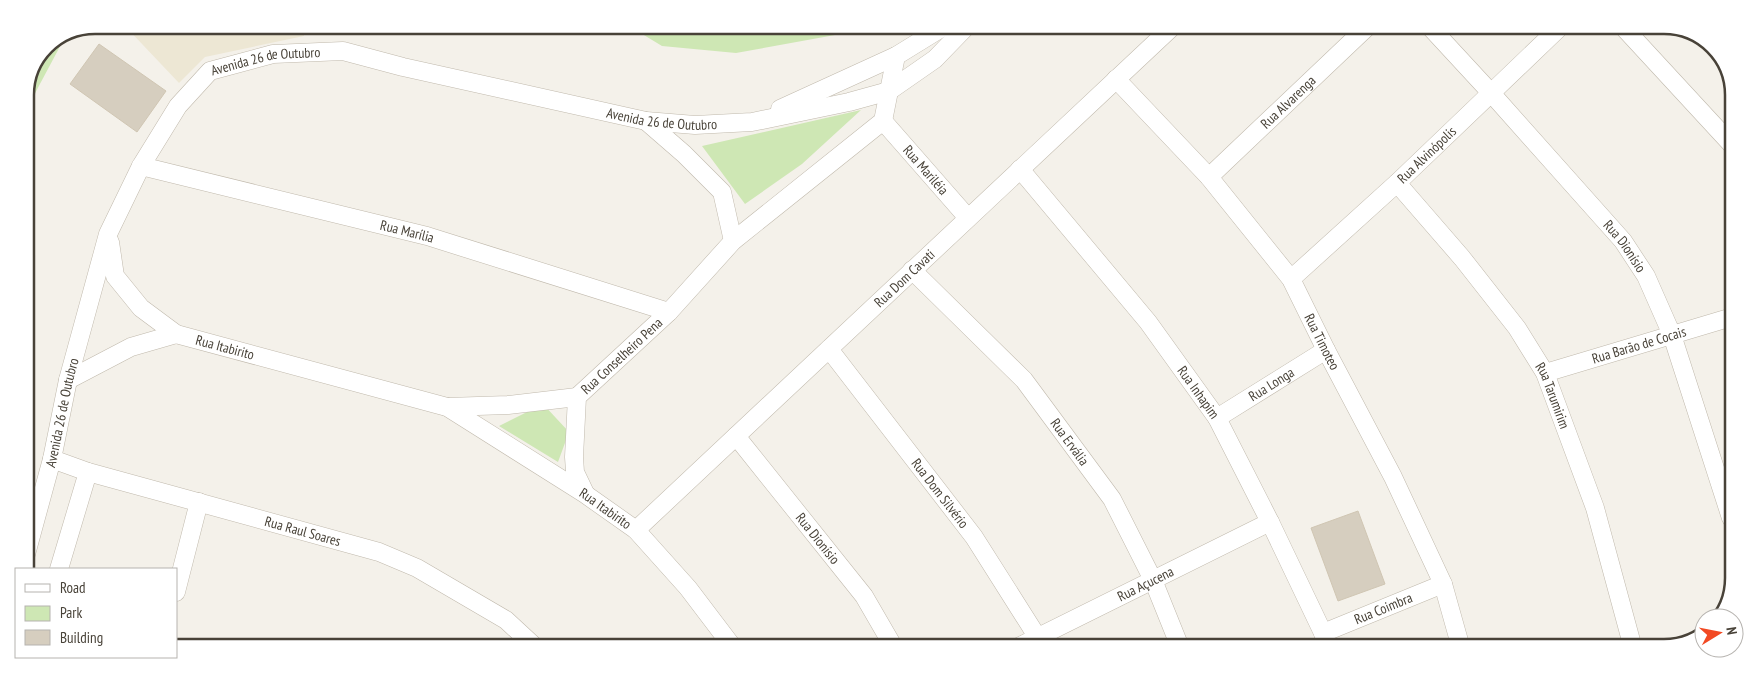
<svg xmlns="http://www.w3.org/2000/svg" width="1759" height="673" font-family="'PT Sans Narrow',sans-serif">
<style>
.education{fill:#ede7d4}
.green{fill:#cee7b4}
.building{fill:#d6cebf;stroke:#d0c6b3}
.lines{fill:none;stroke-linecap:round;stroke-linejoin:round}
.minor-casing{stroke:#c0b9ac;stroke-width:19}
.minor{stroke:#fff;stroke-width:18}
.labels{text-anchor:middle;stroke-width:4;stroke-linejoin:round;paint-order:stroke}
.street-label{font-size:14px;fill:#484238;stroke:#fff}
.rim{fill:none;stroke:#484238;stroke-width:2.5}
</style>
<rect width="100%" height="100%" fill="#f4f1ea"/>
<path class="education" d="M124,25H304V36L205,57L179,83Z"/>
<path class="green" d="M629,26L866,27L857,31L736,53L662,46Z
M65,37L25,112V90L46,45Z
M861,110L802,164L745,204L702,146Z
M543,404L569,432L558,462L499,426Z"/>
<path class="building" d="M99,44L166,91L137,132L70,84Z
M1358,511L1385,584L1338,601L1311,528Z"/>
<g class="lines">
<g class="minor-casing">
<g id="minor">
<path id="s1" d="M1431,28L1492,94L1623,241L1646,276L1672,335L1731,518"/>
<path d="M1625,29L1733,146"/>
<path id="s2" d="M1116,79L1209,177L1291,279L1326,350L1393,477L1443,584L1461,648"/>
<path d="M780,109L896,56L943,27"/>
<path d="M646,121L684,154L722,192L733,241"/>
<path id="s3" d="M883,121L968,218"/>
<path id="s4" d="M141,166L427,236L669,312"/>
<path id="s5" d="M1020,169L1148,322L1217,418L1270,522L1323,633L1328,647"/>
<path id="s6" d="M1209,177L1366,28"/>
<path id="s7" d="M1397,183L1462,258L1517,328L1545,373L1595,508L1633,648"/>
<path id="s8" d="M110,242L115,276L141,308L176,334L447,407L585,494L636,530L688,588L732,646"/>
<path id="s9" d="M912,270L1024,380L1112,499L1153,580L1180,647"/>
<path id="s10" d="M1291,279L1397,183L1559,28"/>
<path id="s11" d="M829,349L974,537L1038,638L1041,647"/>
<path id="s12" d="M1545,373L1732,317"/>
<path d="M68,380L131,347L176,334"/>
<path d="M447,407L508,405L577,397"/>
<path id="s13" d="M1217,418L1326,350"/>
<path id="s14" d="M736,436L864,596L893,646"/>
<path id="s15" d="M52,459L88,472L379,552L417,568L506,620L533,645"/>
<path id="s16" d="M585,493L575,472L574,457L577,397L669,312L733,241L883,121L896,56"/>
<path id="s17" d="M636,530L1171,28"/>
<path id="s18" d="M25,558L52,459L68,380L108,234L141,166L178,106L210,71L273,54L343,51L403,67L646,121L695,125L752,122L849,102L889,91L935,59L966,27"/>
<path d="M59,569L88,472"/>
<path d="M176,592L199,502"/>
<path id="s19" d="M1323,633L1443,584"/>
<path id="s20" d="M1020,646L1270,522"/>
</g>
</g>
<use href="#minor" class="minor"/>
</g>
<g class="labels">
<g class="street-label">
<text dy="5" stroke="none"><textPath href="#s18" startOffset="585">Avenida 26 de Outubro</textPath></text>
<text dy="5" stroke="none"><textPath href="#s6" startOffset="109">Rua Alvarenga</textPath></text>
<text dy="5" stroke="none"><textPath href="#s18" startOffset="990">Avenida 26 de Outubro</textPath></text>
<text dy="5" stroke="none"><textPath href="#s10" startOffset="184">Rua Alvinópolis</textPath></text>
<text dy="5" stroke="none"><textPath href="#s3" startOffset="65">Rua Mariléia</textPath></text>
<text dy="5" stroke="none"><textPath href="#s4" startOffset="274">Rua Marília</textPath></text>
<text dy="5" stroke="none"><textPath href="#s1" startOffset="292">Rua Dionísio</textPath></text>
<text dy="5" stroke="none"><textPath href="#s17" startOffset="368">Rua Dom Cavati</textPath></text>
<text dy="5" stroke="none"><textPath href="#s2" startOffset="336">Rua Timoteo</textPath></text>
<text dy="5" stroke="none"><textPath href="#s12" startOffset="98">Rua Barão de Cocais</textPath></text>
<text dy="5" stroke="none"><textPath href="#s8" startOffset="170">Rua Itabirito</textPath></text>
<text dy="5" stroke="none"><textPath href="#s16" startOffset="159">Rua Conselheiro Pena</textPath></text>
<text dy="5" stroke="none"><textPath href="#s13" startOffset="64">Rua Longa</textPath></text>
<text dy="5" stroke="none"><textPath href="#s5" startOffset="286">Rua Inhapim</textPath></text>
<text dy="5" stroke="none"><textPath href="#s7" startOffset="265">Rua Tarumirim</textPath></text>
<text dy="5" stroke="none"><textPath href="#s18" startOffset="150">Avenida 26 de Outubro</textPath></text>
<text dy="5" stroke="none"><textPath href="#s9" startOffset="234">Rua Ervália</textPath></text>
<text dy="5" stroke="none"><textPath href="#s11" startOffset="182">Rua Dom Silvério</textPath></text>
<text dy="5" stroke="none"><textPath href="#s8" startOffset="588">Rua Itabirito</textPath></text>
<text dy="5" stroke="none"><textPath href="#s15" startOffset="261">Rua Raul Soares</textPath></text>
<text dy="5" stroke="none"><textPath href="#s14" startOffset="131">Rua Dionísio</textPath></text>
<text dy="5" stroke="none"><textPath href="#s20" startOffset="140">Rua Açucena</textPath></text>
<text dy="5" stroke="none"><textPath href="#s19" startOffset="65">Rua Coimbra</textPath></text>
</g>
</g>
<path d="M0 0H1759V673H0ZM95 34H1664A61 61 0 0 1 1725 95V578A61 61 0 0 1 1664 639H95A61 61 0 0 1 34 578V95A61 61 0 0 1 95 34Z" fill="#fff" fill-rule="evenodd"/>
<path class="rim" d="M95 34H1664A61 61 0 0 1 1725 95V578A61 61 0 0 1 1664 639H95A61 61 0 0 1 34 578V95A61 61 0 0 1 95 34Z"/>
<rect x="15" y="568" width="162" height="90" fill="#ffffff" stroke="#b6b3af"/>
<rect x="25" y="584" width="25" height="8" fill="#ffffff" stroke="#b6b3af"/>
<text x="60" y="593" font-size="15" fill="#484238">Road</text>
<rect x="25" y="606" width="25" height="15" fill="#cee7b4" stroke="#b6b3af"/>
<text x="60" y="618" font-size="15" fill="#484238">Park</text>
<rect x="25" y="630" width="25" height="15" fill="#d6cebf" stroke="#b6b3af"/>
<text x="60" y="643" font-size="15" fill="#484238">Building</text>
<g transform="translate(1719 633) rotate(80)"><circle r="24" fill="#ffffff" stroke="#b6b3af"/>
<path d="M0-4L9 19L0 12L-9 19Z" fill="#f24923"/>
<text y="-8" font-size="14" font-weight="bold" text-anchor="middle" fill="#484238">N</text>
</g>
</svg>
